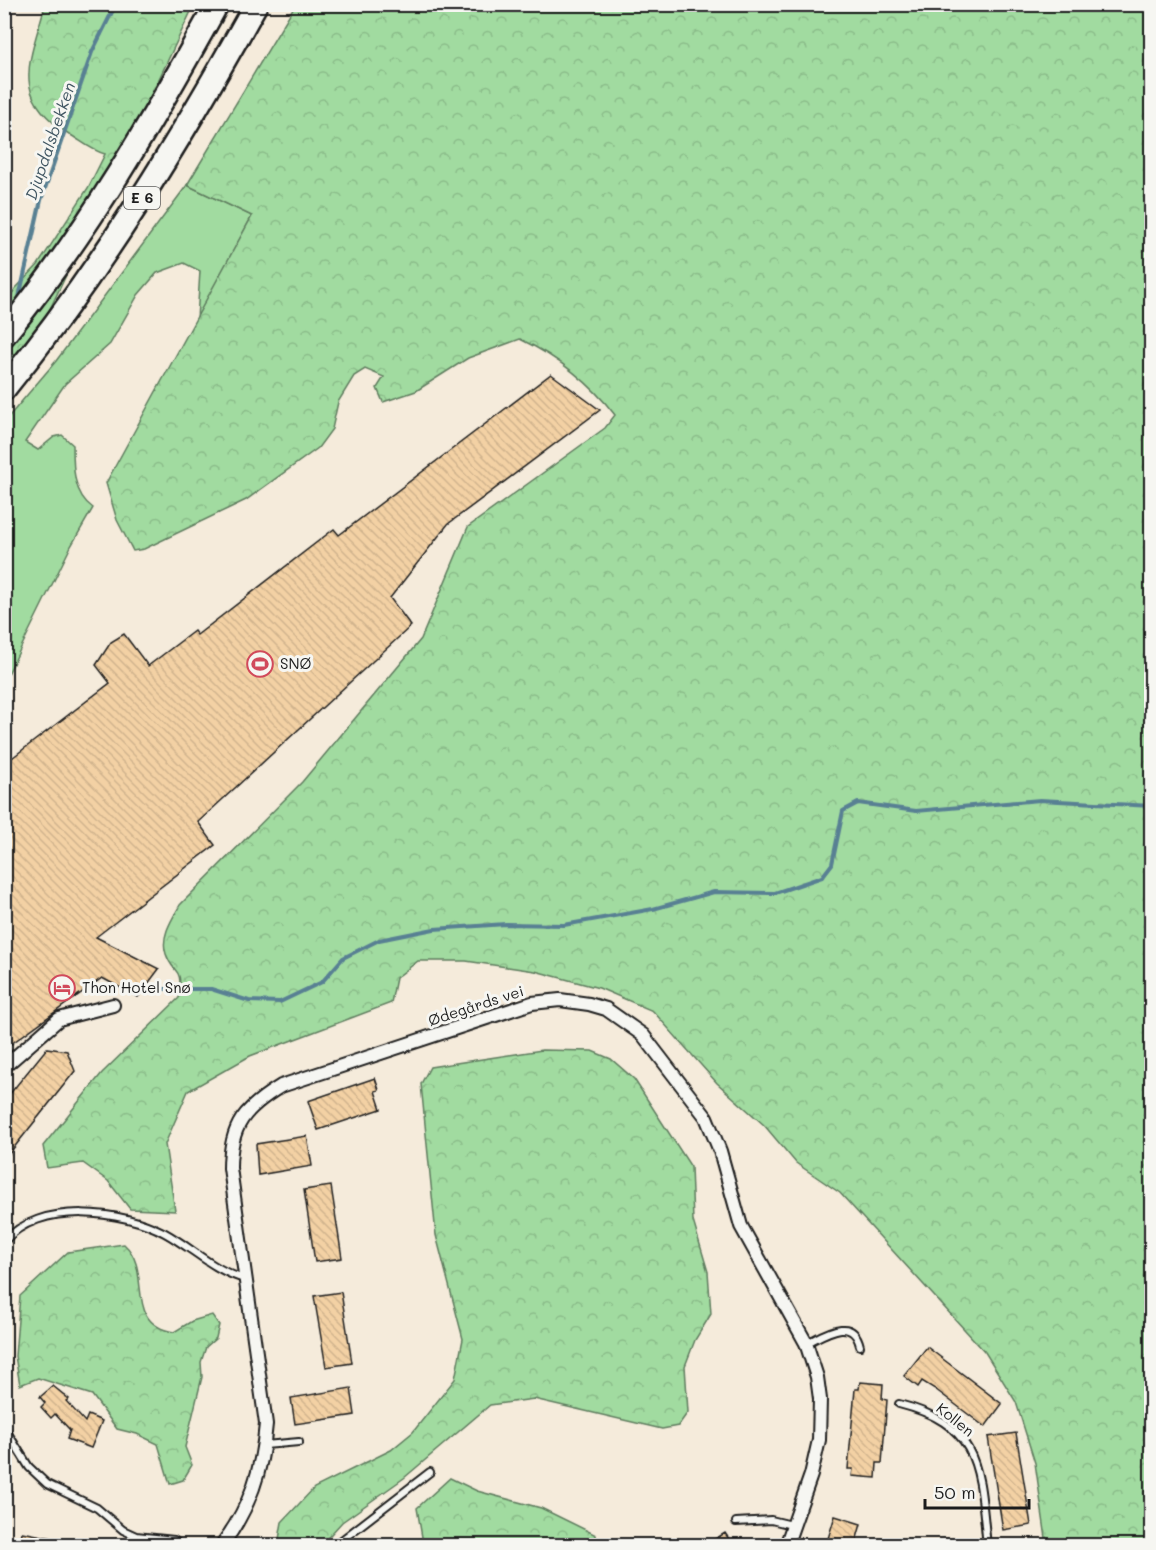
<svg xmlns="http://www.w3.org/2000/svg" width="1156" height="1550" font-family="Mali,sans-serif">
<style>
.grass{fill:#a1dba0;stroke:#5e7c5e;stroke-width:1.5}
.forest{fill:url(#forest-crowns);stroke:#5e7c5e;stroke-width:1.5}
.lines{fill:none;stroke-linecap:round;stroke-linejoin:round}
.stream{stroke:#598093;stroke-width:4}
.building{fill:url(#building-back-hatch);stroke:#1c1c1c;stroke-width:1.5}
.service-casing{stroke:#1c1c1c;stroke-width:10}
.minor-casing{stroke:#1c1c1c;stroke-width:16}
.motorway-casing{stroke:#1c1c1c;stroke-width:27}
.service{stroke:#f6f6f2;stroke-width:6}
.minor{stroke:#f6f6f2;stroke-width:12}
.motorway{stroke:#f6f6f2;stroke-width:22}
.labels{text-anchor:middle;stroke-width:6;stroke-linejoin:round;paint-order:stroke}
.shield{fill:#f6f6f2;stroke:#5d5d5c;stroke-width:1.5}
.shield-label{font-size:14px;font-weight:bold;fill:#1c1c1c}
.poi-label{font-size:15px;fill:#1c1c1c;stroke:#f6f6f2;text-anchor:start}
.street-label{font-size:15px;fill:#1c1c1c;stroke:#f6f6f2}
.water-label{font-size:16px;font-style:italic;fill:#405662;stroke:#f6f6f2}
</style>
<defs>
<pattern id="forest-crowns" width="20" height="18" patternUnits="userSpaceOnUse" patternTransform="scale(1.5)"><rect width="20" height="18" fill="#a1dba0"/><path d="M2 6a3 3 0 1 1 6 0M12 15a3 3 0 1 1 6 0" fill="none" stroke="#8abb89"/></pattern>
<pattern id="building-back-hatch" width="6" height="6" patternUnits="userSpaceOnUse" patternTransform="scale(1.5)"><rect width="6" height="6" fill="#f3d1a4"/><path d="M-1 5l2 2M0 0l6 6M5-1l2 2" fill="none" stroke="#d0b38d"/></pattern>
</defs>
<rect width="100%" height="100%" fill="#f5ebdb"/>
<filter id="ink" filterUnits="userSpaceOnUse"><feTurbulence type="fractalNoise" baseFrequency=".0167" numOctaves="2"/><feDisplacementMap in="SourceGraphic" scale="12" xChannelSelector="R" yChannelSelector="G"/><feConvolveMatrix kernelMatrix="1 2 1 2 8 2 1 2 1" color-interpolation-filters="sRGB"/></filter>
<g filter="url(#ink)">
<path class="grass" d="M187,185L252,216L197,319L200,271L184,263L157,273L138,295L110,344L65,384L25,442L38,450L54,437L62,435L73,445C73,468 73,494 93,508L71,546L5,680V421L56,361Z"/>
<path class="forest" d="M45,5H194L5,404V305L15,289L38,265L88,188L105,154C92,151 81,141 69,134C9,96 30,62 45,5Z
M295,5H1151V1545H1047L1035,1463L1016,1402L985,1352L840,1193L796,1163L764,1125L717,1083L653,1011L599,988L535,971L466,961H418L396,978L391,1003L250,1056L188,1091L165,1144L175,1211L130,1209L108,1181L83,1163L47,1168L43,1146L102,1073L179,998C183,964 174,977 166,954C160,937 172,919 180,905L302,782L421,639L468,527L605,428L615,415C590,382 557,357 520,339L468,358L416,391L383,402L377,388L384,377L365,369L354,376L338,402L332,429L318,448L246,500L144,549L133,551L117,520L106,483L252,216L187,185Z
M542,1050L592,1051L611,1059L634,1079L691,1167L693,1221L708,1272L711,1314L695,1340L685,1366L688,1412L678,1426L662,1429L534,1399L490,1405L404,1478L342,1522L321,1545H278L282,1522L314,1488L391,1450L413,1432L455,1379L463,1339L436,1235L421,1084L430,1067Z
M124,1244C154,1271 122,1323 174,1332L192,1321L212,1315L219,1325L216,1338L206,1347L201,1362L202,1377L185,1447L192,1465L183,1480L170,1484L158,1444L137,1434L117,1429L92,1395L38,1378L20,1385L15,1356L20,1296L68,1252Z
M450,1478L477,1491L541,1508L596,1535L597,1545H421L422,1537L417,1508Z"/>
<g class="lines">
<path class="stream" d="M18,302L41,200L92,52L116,4
M4,360L9,342
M155,989H211L249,1001L280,1002L322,982L343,958L379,940L434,929L506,924L564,925L653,909L714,892L775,893L822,877L832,864L843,811L858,803L916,811L1040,800L1152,806"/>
</g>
<path class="building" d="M551,374L600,410L448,524L390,598L411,626L198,822L215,845L96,937L159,969L138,997L102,978L4,1049V764L110,683L96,665L111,642L124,634L148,666L194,631L197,635L334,529L339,535Z
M47,1048L67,1051L75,1071L4,1160V1101Z
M375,1078L379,1090L375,1091L381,1109L318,1130L308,1101Z
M307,1136L312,1166L258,1175L256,1144Z
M331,1186L342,1258L315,1262L304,1190Z
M341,1292L352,1363L326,1367L314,1296Z
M927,1347L1002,1404L985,1427L935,1389L922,1381L918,1387L904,1376Z
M860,1382L883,1384L882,1399L887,1400L882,1463H877L876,1478L852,1476L853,1469H848L855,1389H859Z
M53,1386L69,1399L66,1401L85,1422L88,1415L102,1421L91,1448L67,1439L70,1430L55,1414L51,1418L41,1407L45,1403L40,1397Z
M351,1388L355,1415L295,1424L291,1398Z
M1016,1433L1031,1525L1003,1530L988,1437Z
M835,1516L861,1524L855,1545H826Z
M22,1532L69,1541V1545H19Z
M725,1533L733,1545H705Z"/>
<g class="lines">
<g class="service-casing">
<path id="service" d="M4,1242C38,1200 123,1210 165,1233C192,1248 216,1272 245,1279
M807,1343C825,1334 853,1315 860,1346
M899,1404C983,1425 979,1472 987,1546
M4,1427L29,1467L47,1484L97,1508L123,1530L136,1536L174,1540L181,1546
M265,1445L299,1442
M736,1522L771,1520L792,1525
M334,1546L430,1472"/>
</g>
<g class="minor-casing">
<path id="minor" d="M4,1067L59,1019L113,1005
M221,1546C250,1508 262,1471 266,1424L230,1168C230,1125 245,1108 281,1086L532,1003L560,1000L589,1004L606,1009L643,1035L706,1117L720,1151L741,1226L806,1343L817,1377L820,1399L819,1440L811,1475L786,1546"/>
</g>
<g class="motorway-casing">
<path id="motorway" d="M4,335C87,234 154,118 217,4
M4,389C102,269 181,139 256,4"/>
</g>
<use href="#service" class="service"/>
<use href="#minor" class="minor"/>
<use href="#motorway" class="motorway"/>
</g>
</g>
<defs>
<g id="stadium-ring" transform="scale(1.35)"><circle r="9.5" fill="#f6f6f2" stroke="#d1495b" stroke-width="1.5"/><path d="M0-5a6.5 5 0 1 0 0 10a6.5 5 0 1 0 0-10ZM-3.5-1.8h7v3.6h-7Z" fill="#d1495b"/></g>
<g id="hotel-ring" transform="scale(1.35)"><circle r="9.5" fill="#f6f6f2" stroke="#d1495b" stroke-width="1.5"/><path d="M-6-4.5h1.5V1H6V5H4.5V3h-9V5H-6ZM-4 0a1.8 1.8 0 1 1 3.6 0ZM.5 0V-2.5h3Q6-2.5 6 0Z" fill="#d1495b"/></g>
</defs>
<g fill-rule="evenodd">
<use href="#stadium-ring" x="260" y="664"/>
<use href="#hotel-ring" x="62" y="988"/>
</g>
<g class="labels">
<rect class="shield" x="124" y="187" width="36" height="22" rx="4.5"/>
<g class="shield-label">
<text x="142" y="203">E 6</text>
</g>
<g class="poi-label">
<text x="280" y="669">SNØ</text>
<text x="82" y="993">Thon Hotel Snø</text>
</g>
<g class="street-label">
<text transform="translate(476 1006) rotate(-18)" y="5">Ødegårds vei</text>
<text transform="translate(955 1420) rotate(39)" y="5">Kollen</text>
</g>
<g class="water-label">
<text transform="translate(50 141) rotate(-71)" y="6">Djupdalsbekken</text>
</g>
</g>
<rect width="1156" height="1550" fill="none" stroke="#f6f6f2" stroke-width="24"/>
<rect x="12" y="12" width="1132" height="1526" fill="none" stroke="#1c1c1c" stroke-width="2" filter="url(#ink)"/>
<path d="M925 1499v9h104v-9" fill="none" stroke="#1c1c1c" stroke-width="3"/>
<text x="934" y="1499" font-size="18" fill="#1c1c1c" stroke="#f6f6f2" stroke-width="4.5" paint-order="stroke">50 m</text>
</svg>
